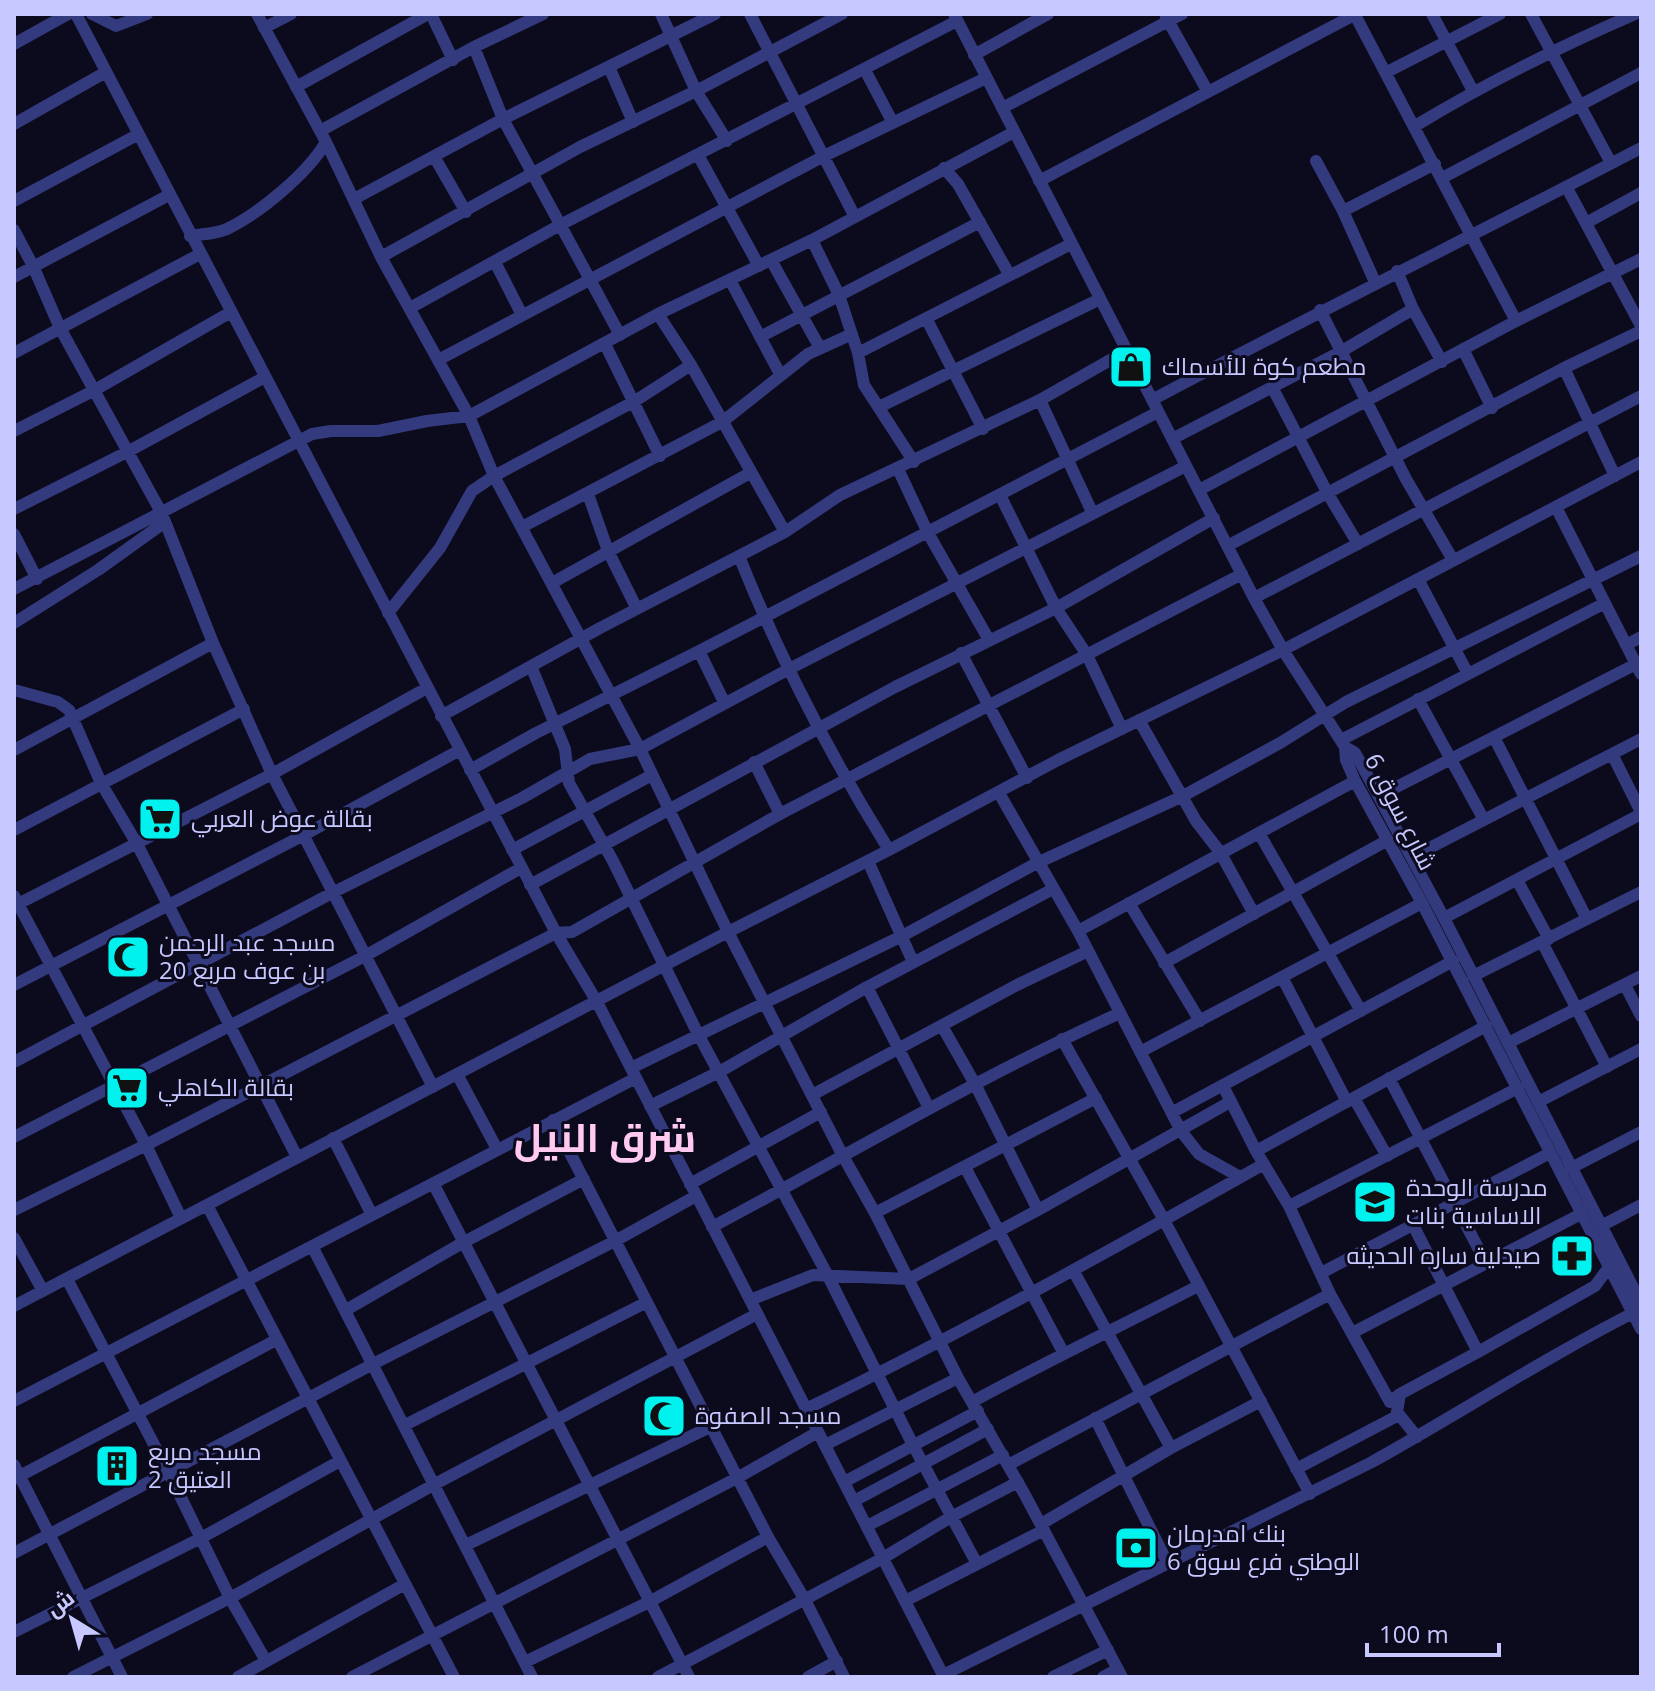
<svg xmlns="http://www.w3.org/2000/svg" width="1655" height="1691" font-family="'Open Sans',Cairo,sans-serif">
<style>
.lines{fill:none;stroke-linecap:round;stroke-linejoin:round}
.minor{stroke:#343a7e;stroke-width:12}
.labels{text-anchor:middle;stroke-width:6;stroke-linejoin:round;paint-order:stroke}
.poi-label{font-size:24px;fill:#c7c8ff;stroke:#0c0b1d;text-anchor:start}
.street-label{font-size:24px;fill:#c7c8ff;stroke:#0c0b1d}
.town-label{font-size:40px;font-weight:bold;fill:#ffc9f2;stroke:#0c0b1d}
</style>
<rect width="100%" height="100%" fill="#0c0b1d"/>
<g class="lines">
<path class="minor" d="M76,14L556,933L597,1002L944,1677
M92,14L116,26L147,14
M257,14L326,142L381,257L469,416L494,476L640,749L728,932L843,1156L875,1213L958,1378L1025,1495L1122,1677
M431,14L453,60
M661,14L696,91L727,141
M750,14L855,217
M954,14L1254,598L1283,650L1345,747L1355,753L1359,760L1444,918L1641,1303
M1432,14L1473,91
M1531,14L1611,163
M1355,15L1516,321
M1166,17L1208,92
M264,28L291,14
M14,44L68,14
M474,47L503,119L620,335
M974,55L1048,14
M609,67L633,122
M865,70L893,123
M1387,72L1500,14
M296,87L428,14
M1002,108L1182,14
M14,124L106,72
M1415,126C1486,83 1559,47 1635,14
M320,131L474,47L543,14
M698,155L759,266
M435,158L466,212
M1316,161L1343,211L1375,282
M944,168L958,184L1009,274
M1442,178L1641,73
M1039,181L1356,14
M1567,188L1641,326
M354,199L503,119L715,14
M14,201L137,135
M1343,211L1435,164
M1586,223L1641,193
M14,230L33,266L60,328L162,514L213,643L272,774L433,1087
M190,236C202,234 216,234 227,229C260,213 308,173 326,142
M812,240L839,295L858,353L864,385L914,462
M381,257L580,147L696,91L842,14
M771,260L820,348
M495,262L522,315
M1397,271L1413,309L1442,362
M14,277L169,195
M730,280L780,374
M410,308L560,225L957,21
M1320,310L1406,479L1453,560
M658,314L691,365L785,532
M926,318L983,429
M760,337L980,222
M605,344L660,456
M1463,349L1492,408
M14,353L200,254
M858,353L1071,244
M440,359L824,156L986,78
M1564,368L1615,476
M1272,387L1328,494L1358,544
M1040,400L1092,512
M1152,400C1314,314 1478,233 1641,148
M879,407L1100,299
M14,431L93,391L231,312
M1172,439L1342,351L1413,309
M898,469L928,533L989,640
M1199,490L1516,321L1641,259
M588,494L608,551L637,609
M1000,495L1056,608L1087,655L1122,729
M1556,507L1641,674
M14,509L129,451L265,377
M522,527L722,422L808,354L852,334
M14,534L37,579
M1229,545L1564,368L1641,331
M739,556C780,659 831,757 889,850
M1418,579L1468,674
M552,583L750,473
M14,589L312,434L331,431H378L427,421L469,416L658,314L812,240L1014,132
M1254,598L1641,396
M388,613L440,548L472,491L494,476L635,401L691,365
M14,623L98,570L165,522
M1626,645L1641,637
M699,651L724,702
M961,653L1027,778
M531,666L565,749L569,783L613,861L698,1034L828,1276L913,1445L977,1564
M14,690L58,702L69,710L101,783L137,844L297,1157
M1418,699L1484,820
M441,716L600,628L785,532L840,495L1040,400L1126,351
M1139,720L1196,821L1220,852L1254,914
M1494,737L1587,919
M1341,740L1605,603
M1345,747L1346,760L1355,781L1422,903L1641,1329
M14,750L213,643
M1612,754L1641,812
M754,762L780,814
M470,770L536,733L699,651L1158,412
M999,793L1078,931L1181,1131L1199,1154L1240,1177
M1379,796L1636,664
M14,830L244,709
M1259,833L1361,1011
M512,850L652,775
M1412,857L1641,739
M868,861L913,962
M1517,880L1549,939
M530,885L895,687L1056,608L1214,518
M14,896L146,1145L181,1218
M1129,903L1200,1021
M14,906L272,774L427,688
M1444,918L1641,814
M1078,931L1355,781
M1542,942L1607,1067
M1164,963L1388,840
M1473,976L1641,892
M1282,977L1347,1102
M14,985L302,836L460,750
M1625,985L1641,1016
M867,987L929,1108
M942,1026L975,1084L1038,1210
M1062,1039L1164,1220L1310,1494
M1508,1043L1641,976
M1140,1052L1422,903
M14,1062L332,893L522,798L590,759L640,749L791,668L1186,466
M631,1068L902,936L1037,863L1183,796L1280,743L1346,702L1641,556
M457,1074L497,1149
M1389,1078L1486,1263
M1223,1086L1256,1151L1289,1206L1330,1294L1390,1402L1400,1394L1397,1412L1417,1437
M812,1095L1017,985L1088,951
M1354,1098L1387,1156
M1538,1102L1641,1049
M650,1106L719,1072L867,987L1053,889
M1173,1112L1453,961
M553,1120L768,1537L805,1600L844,1677
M14,1137L365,956L521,868
M333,1138L372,1215
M1256,1151L1486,1026
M965,1167L1063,1352
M1571,1168L1641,1132
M433,1183L689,1677
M690,1184L821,1112
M207,1205L454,1677
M1289,1206L1518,1088
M14,1210L146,1145L556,933L572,932L780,814L1242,574
M875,1213L1096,1098
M1601,1226L1641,1205
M712,1227C848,1155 980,1076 1120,1013
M14,1238L43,1291
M312,1246L532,1677
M1073,1270L1171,1448
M1321,1273L1550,1153
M67,1279L169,1473L230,1598L266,1661
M750,1300L813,1275L909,1279L1038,1210L1230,1102
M14,1306L728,932L889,850L1058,760L1283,650L1641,462
M346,1310L464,1242L584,1179
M1352,1333L1581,1214
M1478,1352L1595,1286L1609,1267
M1400,1394L1478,1352L1413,1225
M14,1401L636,1078
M972,1402C1047,1361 1123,1325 1198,1286
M806,1409C962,1333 1113,1249 1264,1164
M1095,1418L1168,1564
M405,1425L647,1302
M825,1445L958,1378
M14,1465L122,1677
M1008,1465L1330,1294
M1296,1469L1399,1415
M14,1479L276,1340
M844,1482L978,1411
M854,1501L988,1429
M1041,1524L1171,1448L1261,1401
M867,1526L1003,1455
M466,1545L712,1426
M14,1553L373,1364L615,1241L696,1196
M905,1601L1044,1530
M14,1632L201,1538L340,1461
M525,1662L649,1602L768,1537
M943,1675L1372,1462C1462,1412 1549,1355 1641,1309
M73,1677L230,1598L435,1484L757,1314
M238,1677L405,1584
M352,1677L737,1478L818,1432
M658,1677L883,1558L951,1517L1018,1482
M808,1677L837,1661
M1053,1677L1108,1650
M1103,1677L1118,1669"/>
</g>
<defs>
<g id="shop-square" transform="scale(2.3)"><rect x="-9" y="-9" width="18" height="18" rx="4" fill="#00f2ee" stroke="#0c0b1d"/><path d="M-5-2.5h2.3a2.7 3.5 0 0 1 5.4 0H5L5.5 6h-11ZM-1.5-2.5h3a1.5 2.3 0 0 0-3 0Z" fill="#111"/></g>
<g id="supermarket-square" transform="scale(2.3)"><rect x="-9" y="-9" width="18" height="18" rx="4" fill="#00f2ee" stroke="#0c0b1d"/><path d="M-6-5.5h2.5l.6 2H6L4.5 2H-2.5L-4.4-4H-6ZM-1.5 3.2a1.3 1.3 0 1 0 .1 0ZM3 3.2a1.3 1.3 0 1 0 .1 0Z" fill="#111"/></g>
<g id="mosque-square" transform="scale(2.3)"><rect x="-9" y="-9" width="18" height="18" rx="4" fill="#00f2ee" stroke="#0c0b1d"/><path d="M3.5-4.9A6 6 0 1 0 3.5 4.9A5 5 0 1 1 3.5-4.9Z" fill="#111"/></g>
<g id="school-square" transform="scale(2.3)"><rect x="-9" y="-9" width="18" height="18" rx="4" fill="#00f2ee" stroke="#0c0b1d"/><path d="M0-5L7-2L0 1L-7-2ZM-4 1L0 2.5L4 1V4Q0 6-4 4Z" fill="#111"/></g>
<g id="pharmacy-square" transform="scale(2.3)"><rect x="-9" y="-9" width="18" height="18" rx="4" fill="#00f2ee" stroke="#0c0b1d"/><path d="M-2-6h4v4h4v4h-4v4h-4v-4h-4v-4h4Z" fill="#111"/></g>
<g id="building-square" transform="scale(2.3)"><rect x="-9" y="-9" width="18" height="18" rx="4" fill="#00f2ee" stroke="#0c0b1d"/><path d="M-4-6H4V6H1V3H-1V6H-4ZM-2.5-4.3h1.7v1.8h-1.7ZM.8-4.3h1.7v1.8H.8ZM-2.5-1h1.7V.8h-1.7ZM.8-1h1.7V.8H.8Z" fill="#111"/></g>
<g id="bank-square" transform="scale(2.3)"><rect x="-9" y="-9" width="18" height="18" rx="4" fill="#00f2ee" stroke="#0c0b1d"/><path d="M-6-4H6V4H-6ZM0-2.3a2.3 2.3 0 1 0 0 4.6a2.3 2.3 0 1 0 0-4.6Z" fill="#111"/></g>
</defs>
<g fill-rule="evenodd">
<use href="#shop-square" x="1131" y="367"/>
<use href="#supermarket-square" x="160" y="819"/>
<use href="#mosque-square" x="128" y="957"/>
<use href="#supermarket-square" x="127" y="1088"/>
<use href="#school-square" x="1375" y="1202"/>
<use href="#pharmacy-square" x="1572" y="1256"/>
<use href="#mosque-square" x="664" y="1416"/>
<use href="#building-square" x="117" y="1466"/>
<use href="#bank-square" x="1136" y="1548"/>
</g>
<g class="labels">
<g class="poi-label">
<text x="1162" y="375">مطعم كوة للأسماك</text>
<text x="191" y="827">بقالة عوض العربي</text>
<text x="159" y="951">مسجد عبد الرحمن<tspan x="159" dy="28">بن عوف مربع 20</tspan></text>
<text x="158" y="1096">بقالة الكاهلي</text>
<text x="1406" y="1196">مدرسة الوحدة<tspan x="1406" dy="28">الاساسية بنات</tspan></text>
<text x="1541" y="1264" text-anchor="end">صيدلية ساره الحديثه</text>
<text x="695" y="1424">مسجد الصفوة</text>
<text x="148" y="1460">مسجد مربع<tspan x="148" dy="28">2 العتيق</tspan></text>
<text x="1167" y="1542">بنك امدرمان<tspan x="1167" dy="28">الوطني فرع سوق 6</tspan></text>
</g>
<g class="street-label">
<text transform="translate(1400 812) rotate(63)" y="8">شارع سوق 6</text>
</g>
<g class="town-label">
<text x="605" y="1152">شرق النيل</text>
</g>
</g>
<rect width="1655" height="1691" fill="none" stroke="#c7c8ff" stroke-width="32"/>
<g transform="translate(72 1619) rotate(323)" stroke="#0c0b1d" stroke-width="6" paint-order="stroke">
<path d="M0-6L14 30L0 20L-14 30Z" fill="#c7c8ff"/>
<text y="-12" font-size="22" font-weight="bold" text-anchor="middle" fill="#c7c8ff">ش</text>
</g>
<path d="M1367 1643v12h132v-12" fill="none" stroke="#c7c8ff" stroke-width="4"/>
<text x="1379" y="1643" font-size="24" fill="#c7c8ff" stroke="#0c0b1d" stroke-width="6" paint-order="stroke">100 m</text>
</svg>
